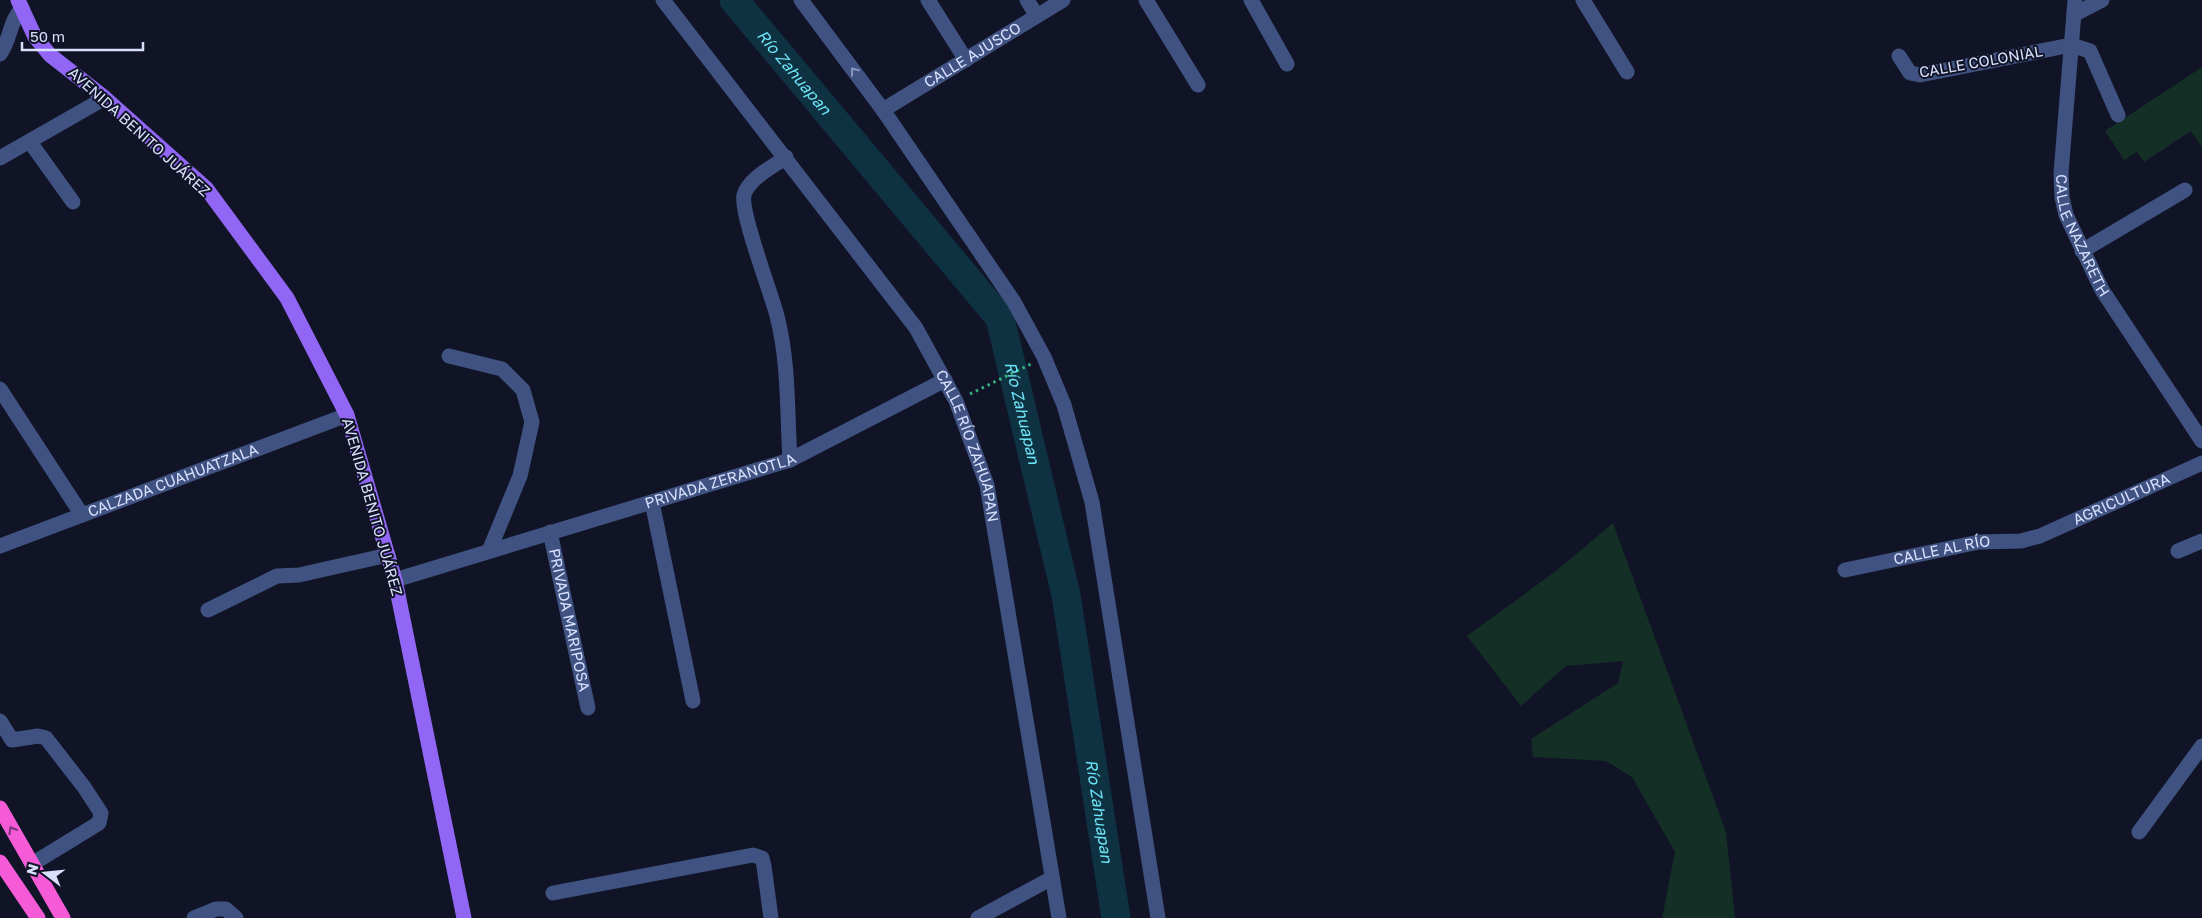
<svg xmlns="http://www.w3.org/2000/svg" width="2202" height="918" font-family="'Golos Text',sans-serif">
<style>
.green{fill:#142f25}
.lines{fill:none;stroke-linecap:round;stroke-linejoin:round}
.river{stroke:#0e3242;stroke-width:29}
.path{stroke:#38b181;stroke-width:3;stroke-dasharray:2.5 4;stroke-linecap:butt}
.minor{stroke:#3f5281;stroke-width:15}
.major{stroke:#9166f5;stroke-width:15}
.highway{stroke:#f55bd7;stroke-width:15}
.oneway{stroke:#8c99bf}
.oneway2{stroke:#783476}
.labels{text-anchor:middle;stroke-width:4;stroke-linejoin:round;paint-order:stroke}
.street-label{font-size:15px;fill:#d8e0fd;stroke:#111426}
.water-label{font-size:16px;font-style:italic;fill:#6de4f6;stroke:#111426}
</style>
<rect width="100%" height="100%" fill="#111426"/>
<path class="green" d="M2202,67V147L2191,131L2144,162L2137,152L2124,160L2105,131Z
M1613,523L1726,832L1735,918H1662L1675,852L1632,777L1606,761L1533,757L1531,739L1618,683L1623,661L1566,666L1521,706L1467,636L1556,571Z"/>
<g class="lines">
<path class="river" id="s1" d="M734,0L1000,318L1066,595L1116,918"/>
<path class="path" d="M970,394L1031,364"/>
<g class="minor">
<path id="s2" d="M663,0L916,328L956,401L987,485L1059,918"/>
<path d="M801,0L883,110L1014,302L1044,357L1064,405L1092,502L1158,918"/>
<path d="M928,0L966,60"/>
<path d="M1027,0L1037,16"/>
<path d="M1146,0L1198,85"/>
<path d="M1251,0L1287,64"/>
<path d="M1583,0L1627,72"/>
<path id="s3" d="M2075,0L2061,173L2062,197L2066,215L2102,290L2202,441"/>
<path d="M2075,14L2102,0"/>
<path d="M0,54C11,39 9,22 22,8"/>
<path d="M1899,56L1910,73L1920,75L2071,45L2090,51L2118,115"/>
<path id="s4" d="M883,110L1063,0"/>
<path d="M30,142L73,202"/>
<path d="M786,157C773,167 749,178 744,195C740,213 771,292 777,316C789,362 787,412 790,460"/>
<path d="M0,158L105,98"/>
<path d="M2082,251L2185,190"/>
<path d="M449,356L502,369L523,390L532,422L520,476L489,551"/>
<path d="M0,389L82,515"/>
<path d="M652,502L693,701"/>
<path id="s5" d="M550,532L588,708"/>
<path id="s6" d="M0,546L347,415"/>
<path d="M2178,551L2202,541"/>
<path id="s7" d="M1845,570L1979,542L2021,541L2040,536L2202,463"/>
<path id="s8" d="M395,580L790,460L945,380"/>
<path d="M208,610L277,576L299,575L388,555"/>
<path d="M0,721L12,740L38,736L46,738L84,787L101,813L99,823L32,864"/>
<path d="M2139,832L2202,746"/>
<path d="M553,893L753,855L762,858L764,866L771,918"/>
<path d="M194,918L216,909H226L236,918"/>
<path d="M978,918L1052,878"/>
</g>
<path class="major" d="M18,0L35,37L50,55L105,98L206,188L287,298L347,415L395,580L464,918"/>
<path class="highway" d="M0,808L63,918
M0,862L38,918"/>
</g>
<defs><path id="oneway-chevron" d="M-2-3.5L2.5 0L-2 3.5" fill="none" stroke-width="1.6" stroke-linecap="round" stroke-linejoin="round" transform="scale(1.25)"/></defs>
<use class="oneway" href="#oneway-chevron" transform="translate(854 71) rotate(-127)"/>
<use class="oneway2" href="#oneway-chevron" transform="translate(12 830) rotate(-120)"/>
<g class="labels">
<g class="street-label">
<text dy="5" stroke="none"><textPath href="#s4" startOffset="105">CALLE AJUSCO</textPath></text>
<text transform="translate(1981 62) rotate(-10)" y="5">CALLE COLONIAL</text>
<text transform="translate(139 132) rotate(42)" y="5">AVENIDA BENITO JUÁREZ</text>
<text dy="5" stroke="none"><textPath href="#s3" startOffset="240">CALLE NAZARETH</textPath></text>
<text dy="5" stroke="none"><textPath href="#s2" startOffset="544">CALLE RÍO ZAHUAPAN</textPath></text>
<text dy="5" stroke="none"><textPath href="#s8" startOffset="340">PRIVADA ZERANOTLA</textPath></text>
<text dy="5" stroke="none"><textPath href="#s6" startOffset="185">CALZADA CUAHUATZALA</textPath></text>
<text dy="5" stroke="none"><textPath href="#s7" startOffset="288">AGRICULTURA</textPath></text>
<text transform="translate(372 507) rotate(74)" y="5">AVENIDA BENITO JUÁREZ</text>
<text dy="5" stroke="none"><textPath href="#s7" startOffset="99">CALLE AL RÍO</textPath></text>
<text dy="5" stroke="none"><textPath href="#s5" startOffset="90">PRIVADA MARIPOSA</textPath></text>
</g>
<g class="water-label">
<text dy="6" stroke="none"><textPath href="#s1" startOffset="94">Río Zahuapan</textPath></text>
<text dy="6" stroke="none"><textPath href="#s1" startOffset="512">Río Zahuapan</textPath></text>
<text dy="6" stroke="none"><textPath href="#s1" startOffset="918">Río Zahuapan</textPath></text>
</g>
</g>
<g transform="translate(45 873) rotate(286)" stroke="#111426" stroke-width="4" paint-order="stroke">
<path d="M0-4L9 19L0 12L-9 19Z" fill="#d8e0fd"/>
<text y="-8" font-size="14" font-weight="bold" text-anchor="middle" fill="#d8e0fd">N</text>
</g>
<path d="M22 42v8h121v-8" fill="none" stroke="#d8e0fd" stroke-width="2.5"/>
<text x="30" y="42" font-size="15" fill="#d8e0fd" stroke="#111426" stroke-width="4" paint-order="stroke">50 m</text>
</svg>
